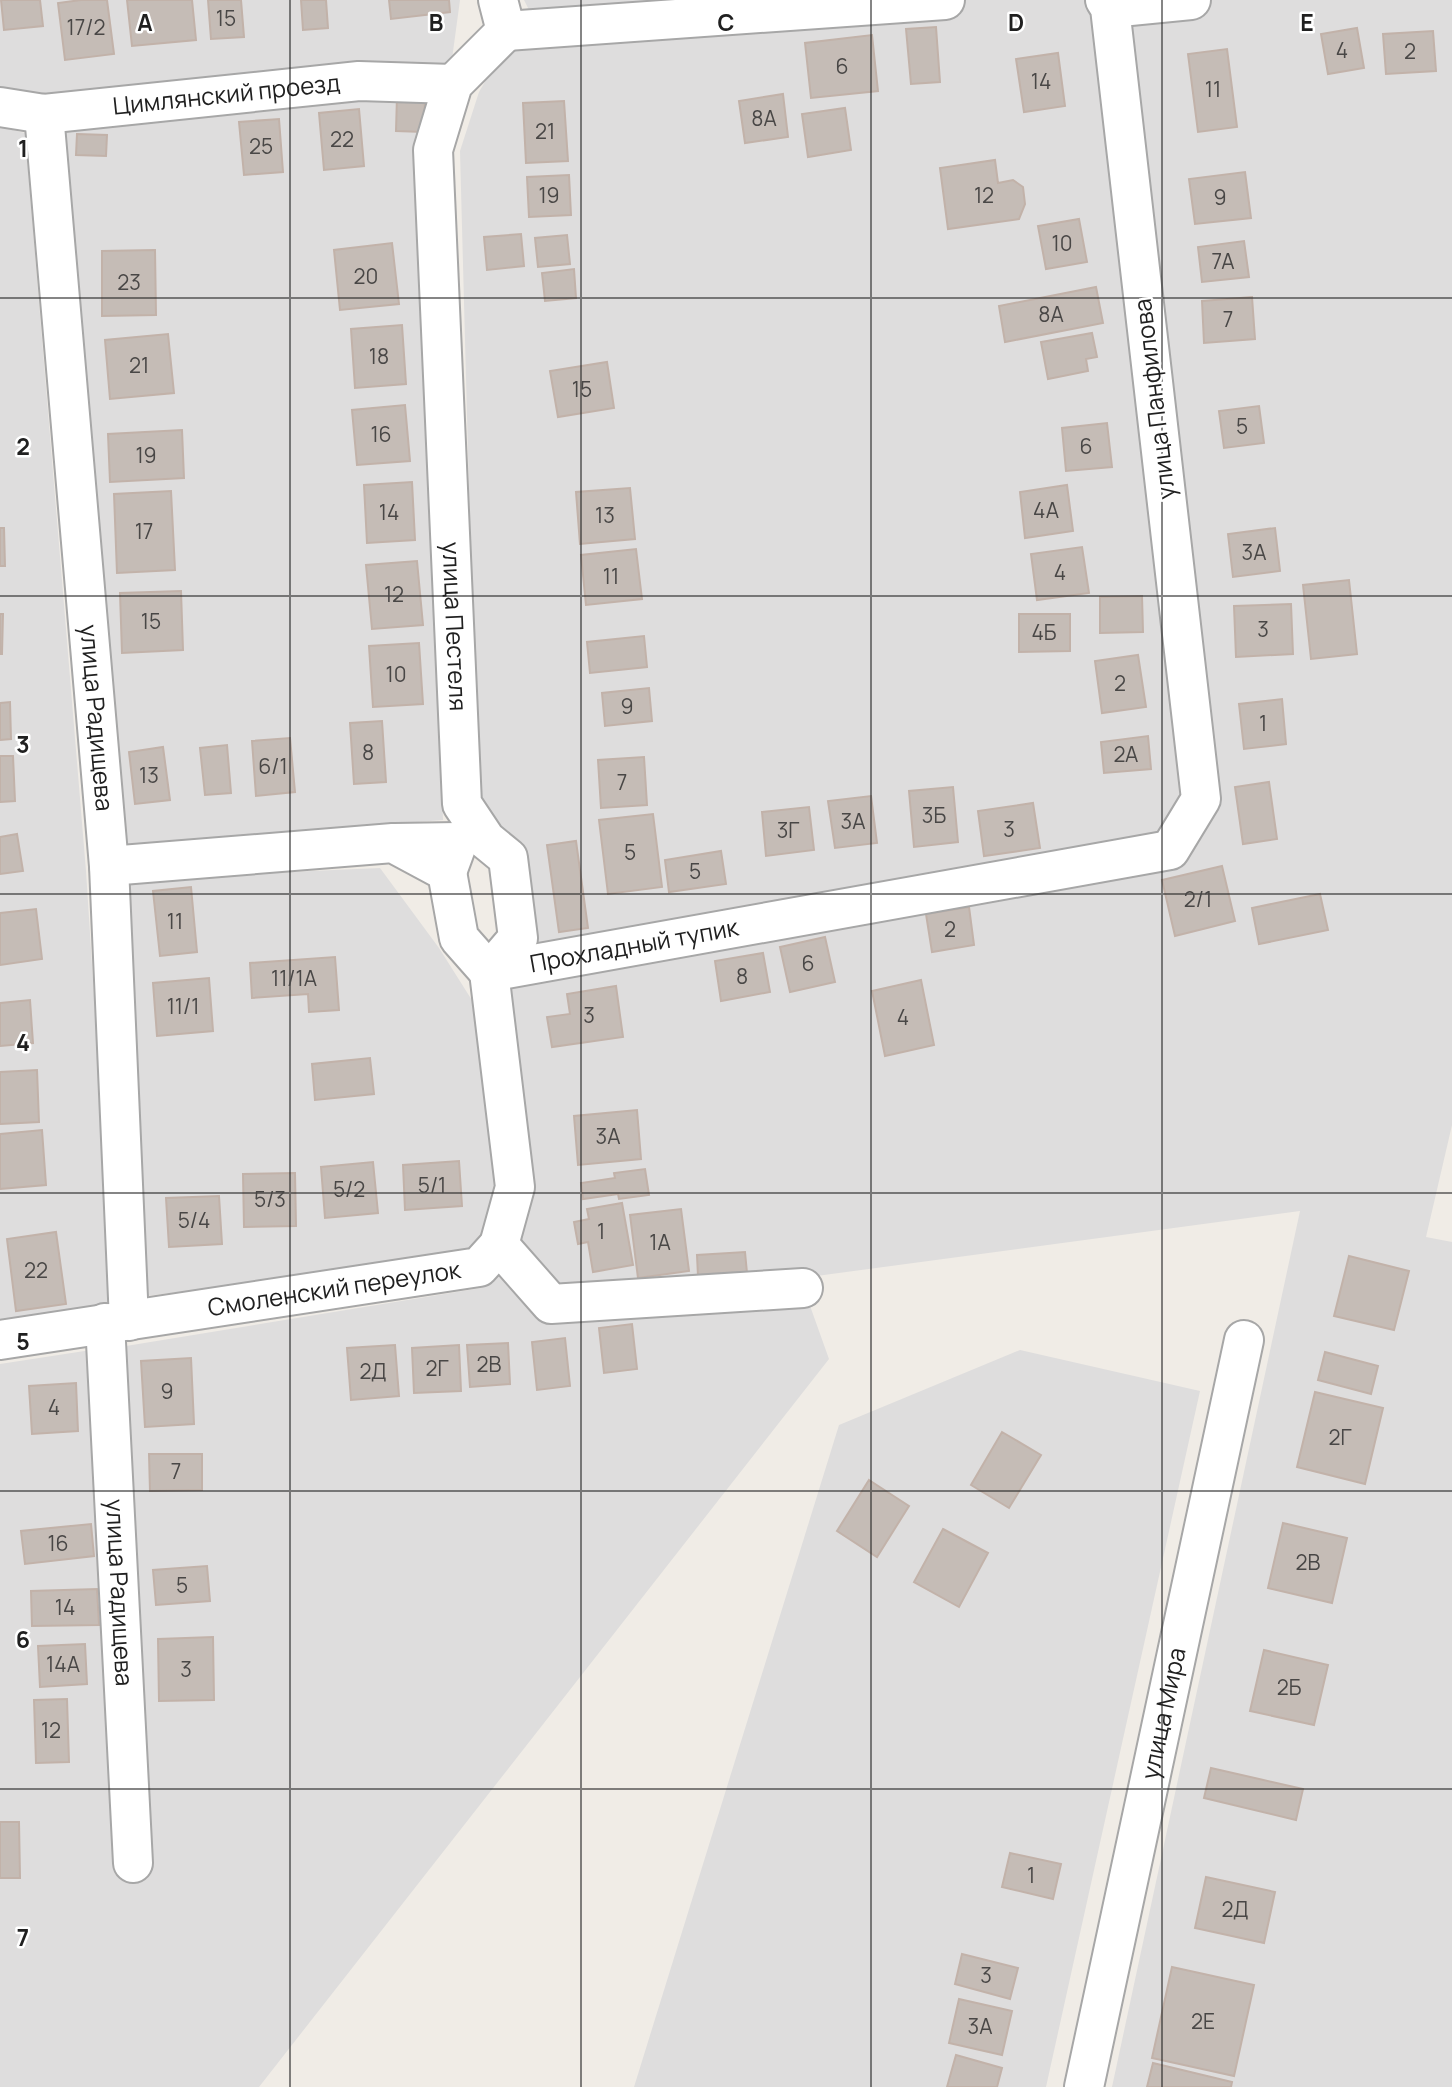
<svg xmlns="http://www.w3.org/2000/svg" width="1452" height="2087" font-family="Manrope,sans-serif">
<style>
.residential{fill:#dedddd}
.building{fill:#c5bcb6;stroke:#c2b2a9;stroke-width:2}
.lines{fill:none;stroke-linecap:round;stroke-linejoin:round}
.minor-casing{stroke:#a7a7a7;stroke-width:42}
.minor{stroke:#fff;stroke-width:38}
.grid{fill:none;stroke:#202020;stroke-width:2;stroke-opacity:0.55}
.labels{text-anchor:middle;stroke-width:5;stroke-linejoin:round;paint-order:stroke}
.number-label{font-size:21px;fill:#494746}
.street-label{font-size:24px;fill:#202020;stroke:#fff}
.grid-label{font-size:23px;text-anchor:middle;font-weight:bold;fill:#202020;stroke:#fff;stroke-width:5;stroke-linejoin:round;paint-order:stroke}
</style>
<rect width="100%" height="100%" fill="#f0ece6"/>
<path class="residential" d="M0,0H460L452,59L420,157L443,820L124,845L55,104L0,94Z
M524,0H1452V1125L1426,1237L1452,1242V2087H1112L1300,1211L809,1277L561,1291L516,1245L508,996L536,944L524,856L477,794L460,151L479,92L528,8Z
M0,127L25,133L86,871L114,1309L0,1328Z
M380,868L439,948L475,1005L499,1178L488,1228L472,1256L146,1296L128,879Z
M502,1273L546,1316L809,1303L829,1359L259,2087H0V1364L91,1350L117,1876L151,1875L126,1346L481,1288Z
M1020,1350L1200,1391L1046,2087H634L839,1425Z"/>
<path class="building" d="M1,0H40L43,26L4,30Z
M81,0H107L114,54L65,60L58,3Z
M127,0H192L196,40L132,46Z
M208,0H241L244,37L211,39Z
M301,0H326L328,28L303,30Z
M389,0H449L450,12L391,19Z
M936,27L940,82L911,84L906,29Z
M1357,28L1364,68L1328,74L1321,34Z
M1433,31L1436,71L1386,74L1383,34Z
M872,35L878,91L811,98L805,43Z
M1227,49L1237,127L1198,132L1188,54Z
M1058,53L1065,106L1024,112L1016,59Z
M783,94L788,137L745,143L739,101Z
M397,96L425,97L424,132L396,131Z
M564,101L568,161L526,163L523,103Z
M845,108L851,150L808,157L802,114Z
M359,109L364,166L324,170L319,113Z
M279,119L283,172L244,175L239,122Z
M77,134L107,135L106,156L76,155Z
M995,160L998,183L1013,180L1023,187L1025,204L1019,219L948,229L940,168Z
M1245,172L1251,218L1195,224L1189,179Z
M569,175L571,215L529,217L527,177Z
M1079,219L1087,262L1046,269L1038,226Z
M521,234L524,266L487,270L484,237Z
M567,235L570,264L538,267L535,238Z
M1244,241L1249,277L1202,282L1198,247Z
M392,243L399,304L340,310L334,250Z
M155,250L156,315L102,316V251Z
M574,269L576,298L545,301L542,273Z
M1096,287L1103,323L1005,342L999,306Z
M1252,297L1255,339L1204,343L1202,301Z
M402,325L406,384L355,388L351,329Z
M1092,333L1097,357L1086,359L1088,371L1048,379L1041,342Z
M168,334L174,393L110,399L105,340Z
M607,362L614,408L558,417L550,371Z
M405,405L410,461L357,465L352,410Z
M1259,406L1264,443L1224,448L1219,411Z
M1107,423L1112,467L1066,471L1062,428Z
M182,430L184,478L110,482L108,434Z
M412,482L415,540L367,543L364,485Z
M1067,485L1073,531L1025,538L1020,492Z
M630,488L635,539L580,544L576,492Z
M171,491L175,570L117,573L114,494Z
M0,528H4L5,566H0Z
M1275,528L1280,571L1233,577L1228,534Z
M1082,547L1089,593L1037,600L1031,554Z
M636,549L642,599L586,605L581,555Z
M417,561L423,625L372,629L366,565Z
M1349,580L1357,654L1311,659L1303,585Z
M181,591L183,650L122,653L120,593Z
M1142,596L1143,632L1100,633V597Z
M1291,604L1293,654L1236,657L1234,606Z
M0,614H3L2,654H0Z
M1019,614H1070V651L1019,652Z
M644,636L647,667L590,673L587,642Z
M419,643L423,704L373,707L369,646Z
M1138,655L1146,707L1102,713L1095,661Z
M649,688L652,721L605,726L602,693Z
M1282,699L1286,744L1244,749L1239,704Z
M10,702L11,739L0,740V703Z
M382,721L386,782L354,784L350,723Z
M1148,736L1151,769L1104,773L1101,742Z
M290,738L295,792L256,796L252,741Z
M227,745L231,793L205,795L200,748Z
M163,747L170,800L135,804L129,752Z
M0,756H13L15,801L0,802Z
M644,757L647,805L601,808L598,760Z
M1269,782L1277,839L1243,844L1235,787Z
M953,787L958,842L914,847L909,791Z
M871,796L877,843L835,848L828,801Z
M1033,803L1040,848L984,856L978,811Z
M809,807L814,850L766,856L762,812Z
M653,814L662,887L608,894L599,820Z
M17,834L23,871L0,874V837Z
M576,841L588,928L559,932L547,845Z
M721,851L726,884L669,892L665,860Z
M1222,866L1235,921L1175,936L1162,880Z
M191,887L197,952L160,956L153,891Z
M1320,894L1328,930L1259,944L1252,908Z
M969,907L974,945L932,952L926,914Z
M36,909L42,959L0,965V913Z
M825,937L835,982L790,992L780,947Z
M763,953L770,992L721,1001L715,961Z
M335,957L339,1010L309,1012L308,994L252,998L250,963Z
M209,978L213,1031L157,1036L153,983Z
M921,980L934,1045L885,1056L872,991Z
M616,986L623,1037L552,1047L547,1017L570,1014L567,994Z
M30,1000L33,1043L0,1046V1003Z
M370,1058L374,1094L315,1100L312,1064Z
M37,1070L39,1122L0,1124V1072Z
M637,1110L641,1159L578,1165L574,1116Z
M42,1130L46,1185L0,1189V1134Z
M459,1161L462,1206L405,1210L403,1165Z
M373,1162L378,1213L325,1218L321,1167Z
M645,1169L649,1195L619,1199L618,1194L583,1199L581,1183L615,1178L614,1173Z
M295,1173L296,1226L244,1227L243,1174Z
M219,1196L222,1244L169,1247L166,1198Z
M622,1203L633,1265L593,1272L588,1242L578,1244L574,1222L589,1219L587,1209Z
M681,1209L689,1271L638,1278L630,1215Z
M56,1232L66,1304L16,1311L7,1239Z
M745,1252L747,1273L698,1276L697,1255Z
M1349,1256L1409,1271L1394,1330L1334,1316Z
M632,1324L637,1369L604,1373L599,1328Z
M565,1338L570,1386L537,1390L532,1342Z
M508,1343L510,1384L470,1387L467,1345Z
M395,1345L399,1396L351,1400L347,1348Z
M459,1345L461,1391L414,1393L412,1348Z
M1325,1352L1378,1366L1371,1394L1318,1380Z
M191,1358L194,1424L145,1427L141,1361Z
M76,1383L78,1431L32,1434L29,1386Z
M1315,1392L1383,1408L1365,1484L1297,1467Z
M1002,1432L1041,1455L1009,1508L971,1485Z
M149,1454H202V1490L150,1491Z
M869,1480L909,1506L877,1557L837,1531Z
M1283,1523L1347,1538L1332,1603L1268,1588Z
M91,1524L94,1556L25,1564L21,1531Z
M943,1529L988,1553L959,1607L914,1582Z
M207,1566L210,1601L156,1605L153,1570Z
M97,1589L99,1625L32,1626L31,1591Z
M213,1637L214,1700L159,1701L158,1639Z
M85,1644L87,1684L40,1687L38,1646Z
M1264,1650L1328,1665L1314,1725L1250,1711Z
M67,1699L69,1762L36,1763L34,1700Z
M1211,1768L1303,1789L1296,1820L1204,1798Z
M0,1822H19L20,1878H0Z
M1010,1853L1061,1864L1053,1899L1002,1887Z
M1206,1877L1275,1892L1264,1943L1195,1928Z
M962,1954L1018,1968L1010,1999L955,1984Z
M1172,1967L1254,1985L1234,2076L1152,2058Z
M959,1999L1012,2011L1002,2055L949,2043Z
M956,2055L1002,2068L997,2087H947Z
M1153,2063L1232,2082L1231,2087H1147Z"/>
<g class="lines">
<g class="minor-casing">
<g id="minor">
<path id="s1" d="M498,0L506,31L453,84L433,150L462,804L486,840L508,858L518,938L489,972L515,1187L499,1245"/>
<path d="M1110,8L1191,0"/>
<path d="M506,31L945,0"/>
<path id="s2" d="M0,107L44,114L359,81L453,84"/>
<path id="s3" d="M44,114L109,866L129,1321"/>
<path d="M395,843L458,842L447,872"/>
<path id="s4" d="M109,866L393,843L447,872L459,938L489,972L1170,850L1201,799L1110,8L1105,0"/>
<path id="s5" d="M105,1323L133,1863"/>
<path id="s6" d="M0,1340L479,1267L499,1245L551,1304L803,1288"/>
<path id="s7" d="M1084,2087L1244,1340"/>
</g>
</g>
<use href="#minor" class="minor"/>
</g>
<path class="grid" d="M290,0V2087M581,0V2087M871,0V2087M1162,0V2087M0,298H1452M0,596H1452M0,894H1452M0,1193H1452M0,1491H1452M0,1789H1452"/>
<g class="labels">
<g class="number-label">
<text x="226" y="26">15</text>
<text x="86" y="35">17/2</text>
<text x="1342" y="58">4</text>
<text x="1410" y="59">2</text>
<text x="842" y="74">6</text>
<text x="1041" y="89">14</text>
<text x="1213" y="97">11</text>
<text x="764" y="126">8А</text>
<text x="545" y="139">21</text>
<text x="342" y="147">22</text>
<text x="261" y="154">25</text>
<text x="549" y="203">19</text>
<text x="984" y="203">12</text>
<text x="1220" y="205">9</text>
<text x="1062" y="251">10</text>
<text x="1223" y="269">7А</text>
<text x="366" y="284">20</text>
<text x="129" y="290">23</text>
<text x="1051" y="322">8А</text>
<text x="1228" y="327">7</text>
<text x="379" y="364">18</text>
<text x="139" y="373">21</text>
<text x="582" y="397">15</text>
<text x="1242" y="434">5</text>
<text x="381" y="442">16</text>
<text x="1086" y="454">6</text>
<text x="146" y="463">19</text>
<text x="1046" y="518">4А</text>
<text x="389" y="520">14</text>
<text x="605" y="523">13</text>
<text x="144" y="539">17</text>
<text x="1254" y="560">3А</text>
<text x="1060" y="580">4</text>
<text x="611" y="584">11</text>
<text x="394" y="602">12</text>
<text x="151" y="629">15</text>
<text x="1263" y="637">3</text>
<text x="1044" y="640">4Б</text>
<text x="396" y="682">10</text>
<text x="1120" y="691">2</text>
<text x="627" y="714">9</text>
<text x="1263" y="731">1</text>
<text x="368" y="760">8</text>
<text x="1126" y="762">2А</text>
<text x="273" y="774">6/1</text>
<text x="149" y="783">13</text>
<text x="622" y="790">7</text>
<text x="934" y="823">3Б</text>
<text x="853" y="829">3А</text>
<text x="1009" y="837">3</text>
<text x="788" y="838">3Г</text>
<text x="630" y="860">5</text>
<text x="695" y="879">5</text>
<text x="1198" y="907">2/1</text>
<text x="175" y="929">11</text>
<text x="950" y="937">2</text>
<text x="808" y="971">6</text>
<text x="742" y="984">8</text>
<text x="294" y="986">11/1А</text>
<text x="183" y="1014">11/1</text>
<text x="589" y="1023">3</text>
<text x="903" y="1025">4</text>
<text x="608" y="1144">3А</text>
<text x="432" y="1193">5/1</text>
<text x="349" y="1197">5/2</text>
<text x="270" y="1207">5/3</text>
<text x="194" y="1228">5/4</text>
<text x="601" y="1239">1</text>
<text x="660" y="1250">1А</text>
<text x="36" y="1278">22</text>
<text x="489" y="1372">2В</text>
<text x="437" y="1376">2Г</text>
<text x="373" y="1379">2Д</text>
<text x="167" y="1399">9</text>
<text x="54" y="1415">4</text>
<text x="1340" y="1445">2Г</text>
<text x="176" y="1479">7</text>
<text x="58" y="1551">16</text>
<text x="1308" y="1570">2В</text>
<text x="182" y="1593">5</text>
<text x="65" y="1615">14</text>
<text x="63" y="1672">14А</text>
<text x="186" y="1677">3</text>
<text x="1289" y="1695">2Б</text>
<text x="51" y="1738">12</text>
<text x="1031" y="1883">1</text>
<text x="1235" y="1917">2Д</text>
<text x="986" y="1983">3</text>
<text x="1203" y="2029">2Е</text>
<text x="980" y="2034">3А</text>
</g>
<g class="street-label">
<text dy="8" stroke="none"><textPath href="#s2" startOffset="228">Цимлянский проезд</textPath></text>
<text transform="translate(1155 399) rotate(-97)" y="8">улица Панфилова</text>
<text dy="8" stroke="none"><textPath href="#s1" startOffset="653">улица Пестеля</textPath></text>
<text dy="8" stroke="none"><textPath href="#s3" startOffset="606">улица Радищева</textPath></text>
<text dy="8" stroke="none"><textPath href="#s4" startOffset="606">Прохладный тупик</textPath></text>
<text dy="8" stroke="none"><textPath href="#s6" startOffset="338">Смоленский переулок</textPath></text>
<text dy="8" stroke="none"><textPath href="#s5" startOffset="270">улица Радищева</textPath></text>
<text dy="8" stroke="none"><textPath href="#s7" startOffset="382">улица Мира</textPath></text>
</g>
</g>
<g class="grid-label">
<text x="145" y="31">A</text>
<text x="436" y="31">B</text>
<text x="726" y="31">C</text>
<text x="1016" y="31">D</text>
<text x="1307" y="31">E</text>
<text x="23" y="157">1</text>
<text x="23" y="455">2</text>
<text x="23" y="753">3</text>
<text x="23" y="1051">4</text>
<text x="23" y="1350">5</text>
<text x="23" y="1648">6</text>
<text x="23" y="1946">7</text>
</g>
</svg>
